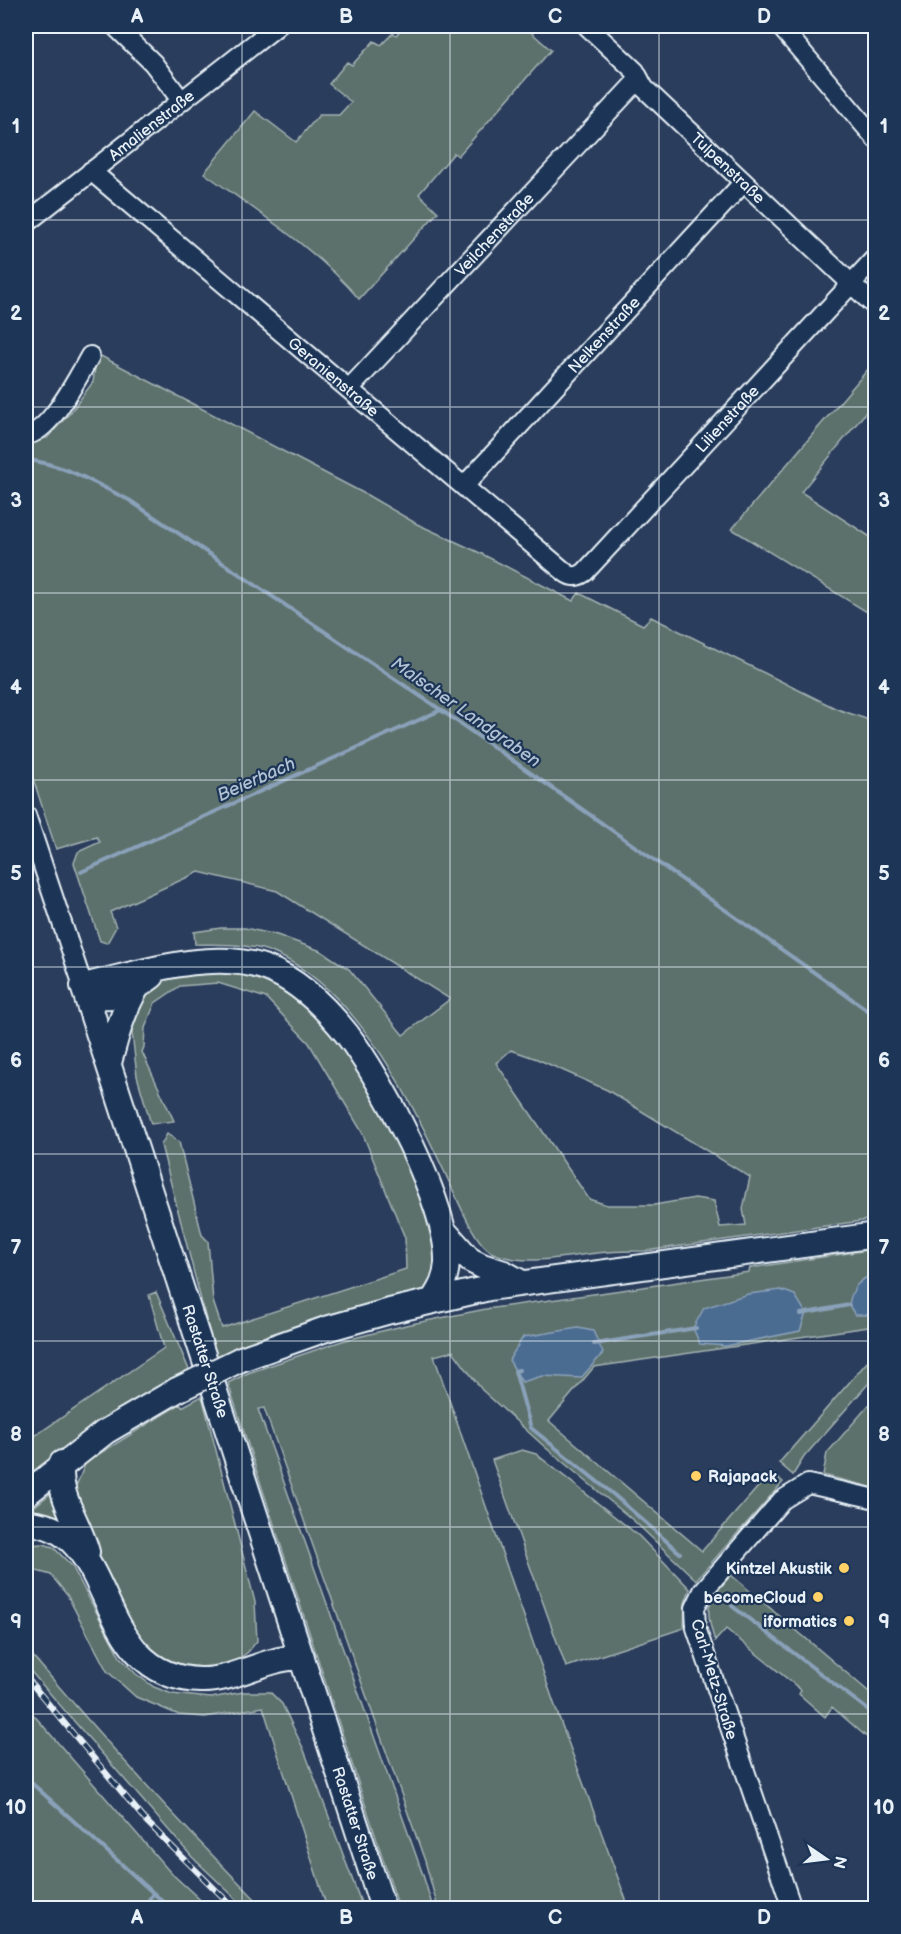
<svg xmlns="http://www.w3.org/2000/svg" width="901" height="1934" font-family="'Balsamiq Sans',sans-serif">
<style>
.green{fill:#5d716c;stroke:#a2b1b2;stroke-width:1.5;fill-rule:evenodd}
.water{fill:#4c6c91;stroke:#8aa1ba;stroke-width:1.5}
.lines{fill:none;stroke-linecap:round;stroke-linejoin:round}
.stream{stroke:#8aa1ba;stroke-width:4}
.minor-casing{stroke:#e8f1f8;stroke-width:22}
.major-casing{stroke:#e8f1f8;stroke-width:28}
.minor{stroke:#1d3557;stroke-width:18}
.major{stroke:#1d3557;stroke-width:24}
.rail-casing{stroke:#e8f1f8;stroke-width:6}
.rail{stroke:#1d3557;stroke-width:4;stroke-dasharray:11;stroke-linecap:butt}
.major-bridge-casing{stroke:#e8f1f8;stroke-width:28;stroke-linecap:butt}
.major-bridge{stroke:#1d3557;stroke-width:24}
.grid{fill:none;stroke:#e8f1f8;stroke-width:1.5;stroke-opacity:0.55}
.poi-dot{fill:#ffd166;stroke:#1d3557;stroke-width:2}
.labels{text-anchor:middle;stroke-width:4.5;stroke-linejoin:round;paint-order:stroke}
.street-label{font-size:16px;fill:#e8f1f8;stroke:#1d3557}
.poi-label{font-size:16px;font-weight:bold;fill:#e8f1f8;stroke:#1d3557;text-anchor:end}
.water-label{font-size:18px;font-style:italic;fill:#b1c2d4;stroke:#1d3557}
.neatline{fill:none;stroke:#e8f1f8;stroke-width:2}
.grid-label{font-size:20px;text-anchor:middle;font-weight:bold;fill:#e8f1f8}
</style>
<rect width="100%" height="100%" fill="#2b3d5c"/>
<filter id="ink" filterUnits="userSpaceOnUse"><feTurbulence type="fractalNoise" baseFrequency=".0167" numOctaves="2"/><feDisplacementMap in="SourceGraphic" scale="12" xChannelSelector="R" yChannelSelector="G"/><feConvolveMatrix kernelMatrix="1 2 1 2 8 2 1 2 1" color-interpolation-filters="sRGB"/></filter>
<g filter="url(#ink)">
<path class="green" d="M405,26H524L551,50L458,156L454,153L419,194L438,212L359,299C319,251 255,210 204,173L255,111L296,142L319,115H339L351,102L329,84L347,62L352,65L374,41L381,45L393,33L396,35Z
M97,354L367,495L417,524L478,552L573,601L579,593L643,625L651,617L837,709L875,722V1219L645,1251C632,1251 620,1251 608,1252C572,1254 525,1269 491,1252C475,1243 459,1203 451,1186C414,1106 360,992 276,954C252,943 221,945 195,944L194,932L221,928H245L277,935L321,951L349,969L403,1035L450,999L277,891L199,872L110,912L116,927L107,943L100,941L74,863L78,852L100,842L97,837L56,849L26,757V441L47,438L70,413L93,382ZM511,1050L537,1059L607,1090L750,1177L743,1209L746,1225L720,1227L714,1201L695,1198L654,1205H607L589,1199L496,1063Z
M875,361V401L801,492L875,540V617L732,529Z
M218,969L264,977L305,1002L335,1032L385,1110L430,1217L442,1270L435,1284L423,1292L216,1358L161,1145L167,1134L179,1142L202,1235L208,1241L213,1301L222,1328L406,1269L405,1238L362,1132L309,1043L266,998L218,983L180,986L155,1003L145,1028L144,1047L142,1052L174,1121L151,1124L137,1076L130,1015L146,988L178,974Z
M875,1249V1326L594,1367L549,1421L702,1551L771,1472L783,1482L696,1580L634,1521L546,1448L482,1390L453,1351L434,1356L556,1709L629,1908H438L425,1861L264,1408L258,1409L423,1875L433,1908H399L228,1383L248,1373L342,1341L406,1325L486,1309L749,1272L750,1268Z
M156,1292L190,1372L108,1419L26,1478V1442L164,1348L149,1295Z
M875,1353V1376L804,1457L793,1475L779,1463Z
M202,1396L255,1602L257,1641L248,1652L229,1666L213,1671L158,1662L125,1618L69,1490L76,1486L86,1462L180,1404L182,1407Z
M875,1398V1488L823,1475L827,1453Z
M522,1450L536,1454L639,1536L690,1589L685,1603L684,1628L566,1667L492,1460Z
M59,1492L79,1535L32,1517L34,1507L51,1493Z
M43,1544L53,1547L72,1566L120,1657L136,1674L154,1687L172,1694L211,1698L243,1692H270L282,1704L304,1750L363,1908H327L263,1707L205,1717L179,1715L136,1697L107,1671L67,1595L51,1575L26,1568V1545Z
M731,1575L875,1697V1744L832,1707L825,1717L799,1694L801,1690L726,1629L715,1641C703,1606 708,1602 731,1575Z
M26,1648C102,1738 181,1825 264,1908H246L192,1857L26,1666Z
M32,1713L170,1872L209,1908H26V1721Z"/>
<path class="water" d="M875,1273V1315H855L849,1305C852,1287 859,1280 875,1273Z
M781,1290L795,1295L806,1313L800,1331L726,1346L700,1344L693,1328L704,1308L748,1294Z
M578,1328L593,1331L603,1353L581,1378L542,1376L522,1382L509,1360L523,1337Z"/>
<g class="lines">
<path class="stream" d="M26,460C62,463 96,484 129,500L441,710L876,1016
M81,872L441,710
M801,1314L849,1305
M594,1344L696,1328
M519,1370L515,1371L531,1428L614,1495L680,1553
M732,1606L876,1716
M26,1778L170,1908
M144,1908L153,1893"/>
<g class="minor-casing">
<g id="minor">
<path d="M115,26L153,63L181,100"/>
<path id="s1" d="M587,26L635,71L644,88L876,307"/>
<path d="M780,26L876,139"/>
<path id="s2" d="M91,171L566,573C573,578 578,577 585,572L876,257"/>
<path id="s3" d="M26,223L277,26"/>
<path id="s4" d="M349,389L639,79"/>
<path d="M26,435C50,433 78,377 90,356"/>
<path id="s5" d="M464,486L743,183"/>
<path d="M26,815L83,986"/>
<path d="M792,1908L696,1628L695,1608L703,1591L782,1500L808,1484L876,1499"/>
</g>
</g>
<g class="major-casing">
<path id="major" d="M86,995C116,999 128,995 152,976
M109,1063C116,1037 122,1013 136,989
M445,1232L470,1260L482,1266L504,1273L522,1283
M241,1359L326,1329L390,1311L489,1288L876,1235
M62,1463C56,1495 79,1522 87,1552
M26,1494L105,1432L177,1390
M26,1523C121,1525 89,1677 200,1680C226,1681 251,1667 275,1661C284,1658 293,1658 302,1657
M383,1908L83,986C138,974 211,948 266,968C298,980 325,1007 346,1033C382,1079 449,1206 447,1263C446,1278 441,1288 433,1300"/>
</g>
<use href="#minor" class="minor"/>
<use href="#major" class="major"/>
<g class="rail-casing">
<path id="rail" d="M26,1677L146,1821L234,1908"/>
</g>
<use href="#rail" class="rail"/>
<g class="major-bridge-casing">
<path id="major-bridge" d="M177,1390L241,1359"/>
</g>
<use href="#major-bridge" class="major-bridge"/>
</g>
</g>
<path class="grid" d="M242,26V1908M450,26V1908M659,26V1908M26,220H876M26,407H876M26,593H876M26,780H876M26,967H876M26,1154H876M26,1341H876M26,1527H876M26,1714H876"/>
<g class="poi-dot">
<circle cx="696" cy="1476" r="6"/>
<circle cx="844" cy="1568" r="6"/>
<circle cx="818" cy="1597" r="6"/>
<circle cx="849" cy="1621" r="6"/>
</g>
<g class="labels">
<g class="street-label">
<text dy="6" stroke="none"><textPath href="#s3" startOffset="159">Amalienstraße</textPath></text>
<text dy="6" stroke="none"><textPath href="#s1" startOffset="201">Tulpenstraße</textPath></text>
<text dy="6" stroke="none"><textPath href="#s4" startOffset="212">Veilchenstraße</textPath></text>
<text dy="6" stroke="none"><textPath href="#s5" startOffset="206">Nelkenstraße</textPath></text>
<text dy="6" stroke="none"><textPath href="#s2" startOffset="318">Geranienstraße</textPath></text>
<text dy="6" stroke="none"><textPath href="#s2" startOffset="852">Lilienstraße</textPath></text>
<text transform="translate(206 1361) rotate(72)" y="6">Rastatter Straße</text>
<text transform="translate(715 1679) rotate(73)" y="6">Carl-Metz-Straße</text>
<text transform="translate(356 1823) rotate(72)" y="6">Rastatter Straße</text>
</g>
<g class="poi-label">
<text x="708" y="1482" text-anchor="start">Rajapack</text>
<text x="832" y="1574">Kintzel Akustik</text>
<text x="806" y="1603">becomeCloud</text>
<text x="837" y="1627">iformatics</text>
</g>
<g class="water-label">
<text transform="translate(466 712) rotate(35)" y="6">Malscher Landgraben</text>
<text transform="translate(256 779) rotate(-24)" y="6">Beierbach</text>
</g>
</g>
<rect width="901" height="1934" fill="none" stroke="#1d3557" stroke-width="66"/>
<g transform="translate(826 1859) rotate(104)" stroke="#1d3557" stroke-width="4.5" paint-order="stroke">
<path d="M0-4.5L10 22L0 15L-10 22Z" fill="#e8f1f8"/>
<text y="-9" font-size="16" font-weight="bold" text-anchor="middle" fill="#e8f1f8">N</text>
</g>
<rect x="33" y="33" width="835" height="1868" class="neatline"/>
<g class="grid-label">
<text x="137" y="23">A</text>
<text x="346" y="23">B</text>
<text x="555" y="23">C</text>
<text x="764" y="23">D</text>
<text x="16" y="133">1</text>
<text x="884" y="133">1</text>
<text x="16" y="320">2</text>
<text x="884" y="320">2</text>
<text x="16" y="507">3</text>
<text x="884" y="507">3</text>
<text x="16" y="694">4</text>
<text x="884" y="694">4</text>
<text x="16" y="880">5</text>
<text x="884" y="880">5</text>
<text x="16" y="1067">6</text>
<text x="884" y="1067">6</text>
<text x="16" y="1254">7</text>
<text x="884" y="1254">7</text>
<text x="16" y="1441">8</text>
<text x="884" y="1441">8</text>
<text x="16" y="1628">9</text>
<text x="884" y="1628">9</text>
<text x="16" y="1814">10</text>
<text x="884" y="1814">10</text>
<text x="137" y="1924">A</text>
<text x="346" y="1924">B</text>
<text x="555" y="1924">C</text>
<text x="764" y="1924">D</text>
</g>
</svg>
